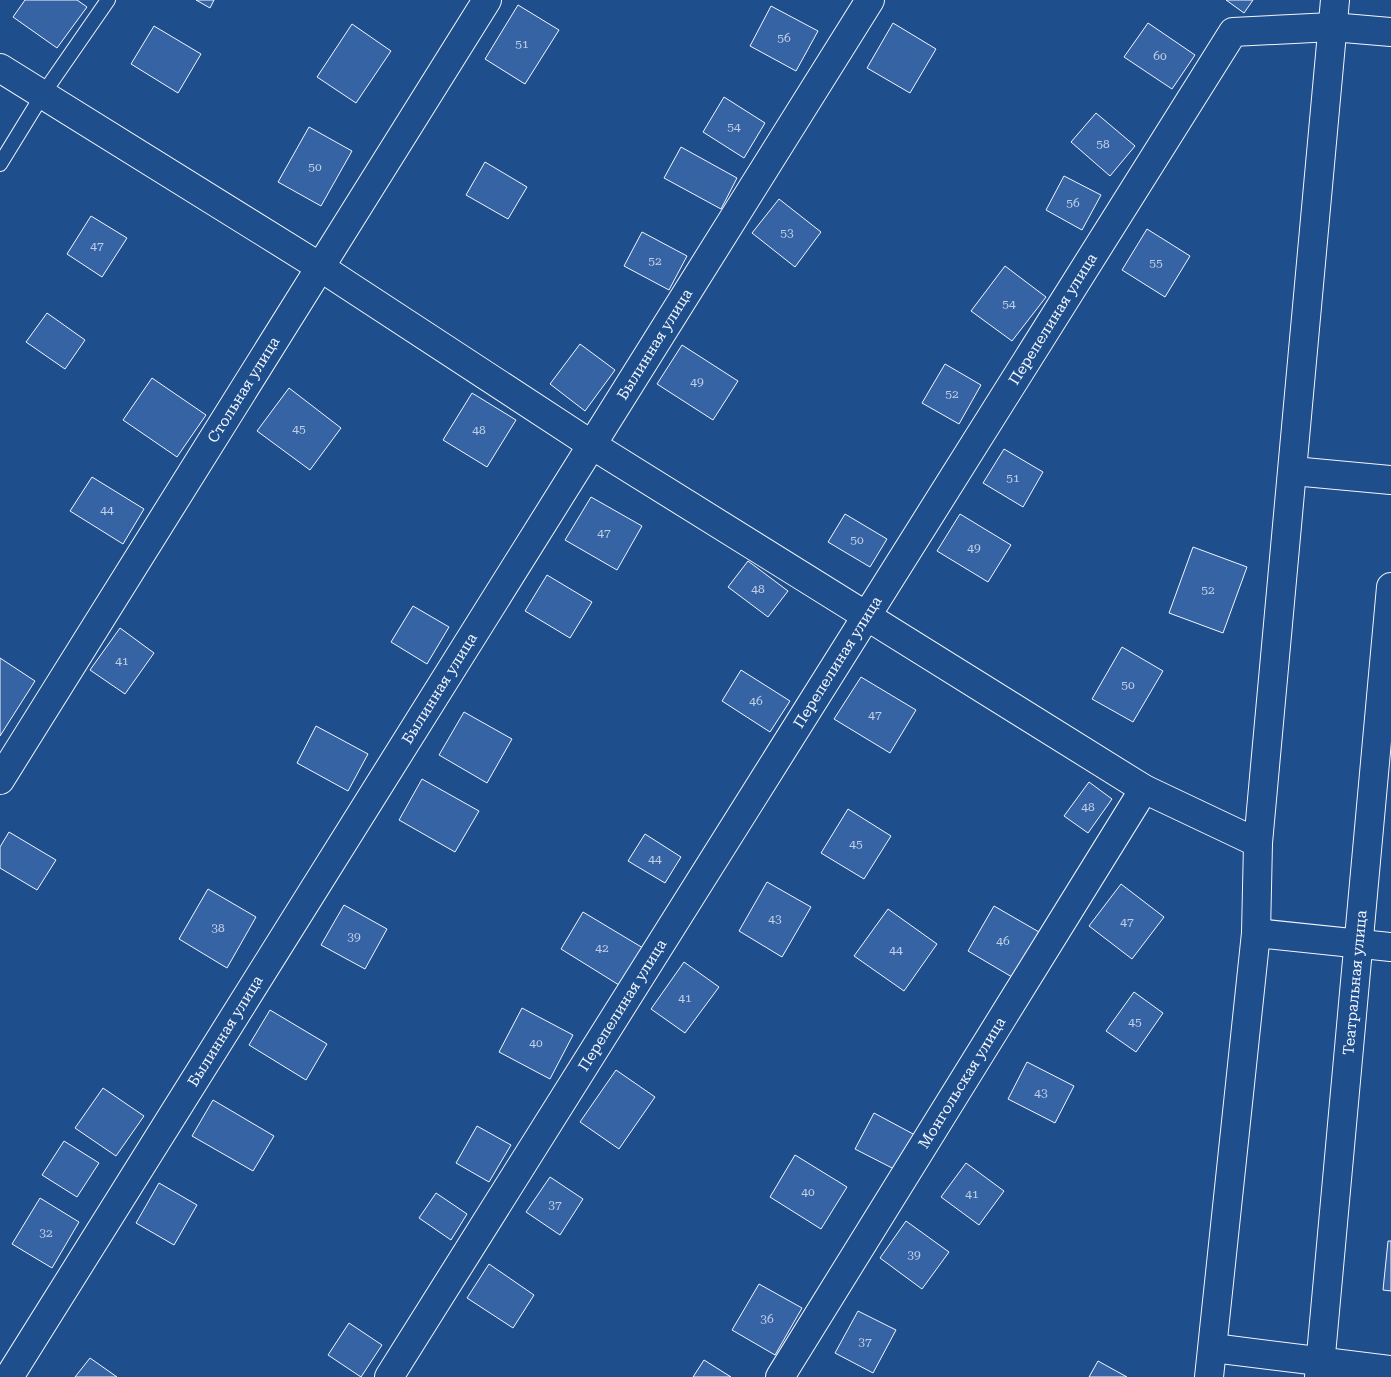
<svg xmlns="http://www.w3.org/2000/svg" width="1391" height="1377" font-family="'Roboto Serif',serif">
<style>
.building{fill:#3563a3;stroke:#f2f6ff}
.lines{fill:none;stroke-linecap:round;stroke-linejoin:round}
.service-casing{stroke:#f2f6ff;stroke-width:16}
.minor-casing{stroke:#f2f6ff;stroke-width:30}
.tertiary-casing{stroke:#f2f6ff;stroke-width:30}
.service{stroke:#1f4e8c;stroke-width:14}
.minor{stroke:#1f4e8c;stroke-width:28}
.tertiary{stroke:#1f4e8c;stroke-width:28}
.labels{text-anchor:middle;stroke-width:4;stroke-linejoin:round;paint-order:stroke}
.number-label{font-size:12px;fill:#c3d1e8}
.street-label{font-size:15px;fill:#f2f6ff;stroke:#1f4e8c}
</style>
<rect width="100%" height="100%" fill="#1f4e8c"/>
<path class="building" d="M25,0H77L87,7L57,48L13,17Z
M196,0H214L210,8Z
M1226,0H1253L1244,13Z
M518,5L559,30L525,84L485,59Z
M771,6L818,31L796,71L750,46Z
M893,23L936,49L910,93L867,68Z
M1148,23L1195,55L1172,89L1124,57Z
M352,24L391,51L356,103L317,77Z
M154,26L201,54L178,93L131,64Z
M724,97L765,123L744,158L703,132Z
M1096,113L1135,146L1110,176L1071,142Z
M309,127L352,151L321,206L278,182Z
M681,147L737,178L721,209L664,178Z
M485,162L527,187L508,219L466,195Z
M1064,176L1101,195L1082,230L1046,210Z
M779,199L821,232L795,267L752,233Z
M91,216L127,238L102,277L67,254Z
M1147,229L1190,256L1165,297L1122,270Z
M642,232L687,256L669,290L624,266Z
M1005,266L1046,297L1012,341L971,311Z
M47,313L85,340L65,369L26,342Z
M580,344L615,370L585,411L550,384Z
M682,345L738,381L713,420L657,384Z
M945,364L981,385L959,424L922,403Z
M152,378L206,415L177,457L123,420Z
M289,388L341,428L310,470L257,431Z
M472,393L516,420L487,467L443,440Z
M1004,449L1043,472L1023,507L983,483Z
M92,477L144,509L123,544L70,511Z
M591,497L642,526L617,570L565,540Z
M845,514L887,539L870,567L828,542Z
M960,514L1011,545L988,582L937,551Z
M1193,547L1247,567L1223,633L1169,613Z
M748,561L788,591L768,617L728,587Z
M547,575L592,602L570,638L525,611Z
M413,606L449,627L427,664L391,642Z
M120,628L154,653L125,694L90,670Z
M1122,647L1163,671L1133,722L1092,699Z
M0,658L35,681L0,736Z
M741,670L790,701L770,732L722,701Z
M861,677L916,710L890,753L834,719Z
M464,712L512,739L487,783L439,755Z
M316,726L368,754L348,791L297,763Z
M422,779L479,811L455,852L399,820Z
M1089,782L1112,799L1088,833L1064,816Z
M848,809L891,836L864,879L821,853Z
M9,832L56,860L37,890L0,868V847Z
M645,834L681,857L665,883L628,861Z
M767,882L811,907L782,957L739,931Z
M1121,884L1164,917L1132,959L1089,926Z
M208,889L256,917L227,968L179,939Z
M344,905L387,929L365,969L321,945Z
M994,906L1039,932L1012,977L968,951Z
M888,909L937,944L904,991L854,956Z
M583,912L643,948L619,985L561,949Z
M684,962L719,987L685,1033L651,1009Z
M1134,992L1163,1013L1136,1052L1106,1031Z
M522,1008L573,1035L550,1079L499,1052Z
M270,1010L327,1044L306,1080L249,1045Z
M1027,1062L1074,1086L1055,1123L1008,1099Z
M616,1070L655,1097L619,1149L580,1122Z
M103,1088L144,1116L116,1156L75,1128Z
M213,1100L274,1136L253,1171L192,1136Z
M874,1113L915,1135L896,1170L855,1149Z
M477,1126L511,1145L489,1182L456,1163Z
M64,1141L99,1163L77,1197L42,1175Z
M795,1155L847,1187L821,1229L770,1197Z
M966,1163L1004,1191L979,1225L941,1197Z
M550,1177L583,1199L560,1235L526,1212Z
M159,1183L197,1205L174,1245L136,1223Z
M436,1193L467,1214L451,1240L419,1218Z
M40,1198L79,1222L52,1268L12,1244Z
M906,1221L949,1252L922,1289L880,1258Z
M1388,1241H1391V1291L1383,1290Z
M489,1264L534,1295L513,1328L467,1298Z
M759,1284L802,1308L775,1355L732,1330Z
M858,1311L896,1330L873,1373L835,1353Z
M349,1323L382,1345L361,1377L328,1355Z
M90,1358L117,1377H75Z
M704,1360L731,1377H693Z
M1098,1361L1127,1377H1089Z"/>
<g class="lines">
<g class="service-casing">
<path id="service" d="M0,164L43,94L108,0"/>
</g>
<g class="minor-casing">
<g id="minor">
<path d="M0,68L320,267L592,445L1144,789L1258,843"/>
<path d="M1293,471L1391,480"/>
<path id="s1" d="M0,780L487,0"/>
<path d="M1256,933L1391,947"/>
<path d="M1213,1348L1391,1370"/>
<path id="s2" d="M9,1377L870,0"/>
<path id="s3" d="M389,1377L1233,32L1332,27L1391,32"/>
<path id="s4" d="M780,1377L1144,789"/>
<path id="s5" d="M1319,1377L1391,587"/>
</g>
</g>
<g class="tertiary-casing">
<path id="tertiary" d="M1209,1377L1256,933L1258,843L1335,0"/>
</g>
<use href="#service" class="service"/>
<use href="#minor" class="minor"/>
<use href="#tertiary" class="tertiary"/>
</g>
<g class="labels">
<g class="number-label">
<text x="784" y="42">56</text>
<text x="522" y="48">51</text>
<text x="1160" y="60">60</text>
<text x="734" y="131">54</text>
<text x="1103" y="148">58</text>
<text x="315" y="171">50</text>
<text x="1073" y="207">56</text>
<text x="787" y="237">53</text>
<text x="97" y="250">47</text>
<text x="655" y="265">52</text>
<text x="1156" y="267">55</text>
<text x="1009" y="308">54</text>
<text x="697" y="386">49</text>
<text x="952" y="398">52</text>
<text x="299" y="433">45</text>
<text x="479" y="434">48</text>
<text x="1013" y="482">51</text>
<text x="107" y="514">44</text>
<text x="604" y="537">47</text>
<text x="857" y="544">50</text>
<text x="974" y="552">49</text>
<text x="758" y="593">48</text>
<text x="1208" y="594">52</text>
<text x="122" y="665">41</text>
<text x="1128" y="689">50</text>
<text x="756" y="705">46</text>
<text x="875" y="719">47</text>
<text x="1088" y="811">48</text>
<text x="856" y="848">45</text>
<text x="655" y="863">44</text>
<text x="775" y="923">43</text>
<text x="1127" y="926">47</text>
<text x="218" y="932">38</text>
<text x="354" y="941">39</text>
<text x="1003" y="945">46</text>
<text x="602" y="952">42</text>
<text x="896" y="954">44</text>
<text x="685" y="1002">41</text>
<text x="1135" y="1026">45</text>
<text x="536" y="1047">40</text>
<text x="1041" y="1097">43</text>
<text x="808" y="1196">40</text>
<text x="972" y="1198">41</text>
<text x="555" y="1209">37</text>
<text x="46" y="1237">32</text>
<text x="914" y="1259">39</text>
<text x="767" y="1323">36</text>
<text x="865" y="1346">37</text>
</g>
<g class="street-label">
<text dy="5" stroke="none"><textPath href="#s3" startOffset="1249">Перепелиная улица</textPath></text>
<text dy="5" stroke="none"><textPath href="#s2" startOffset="1218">Былинная улица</textPath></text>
<text dy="5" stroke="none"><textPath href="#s1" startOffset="460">Стольная улица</textPath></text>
<text dy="5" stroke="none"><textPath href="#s3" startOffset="844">Перепелиная улица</textPath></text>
<text dy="5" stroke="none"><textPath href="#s2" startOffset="812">Былинная улица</textPath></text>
<text dy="5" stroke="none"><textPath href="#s5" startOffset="396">Театральная улица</textPath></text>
<text dy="5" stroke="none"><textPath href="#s3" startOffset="439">Перепелиная улица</textPath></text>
<text dy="5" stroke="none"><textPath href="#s2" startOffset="408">Былинная улица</textPath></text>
<text dy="5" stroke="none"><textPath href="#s4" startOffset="346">Монгольская улица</textPath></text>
</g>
</g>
</svg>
